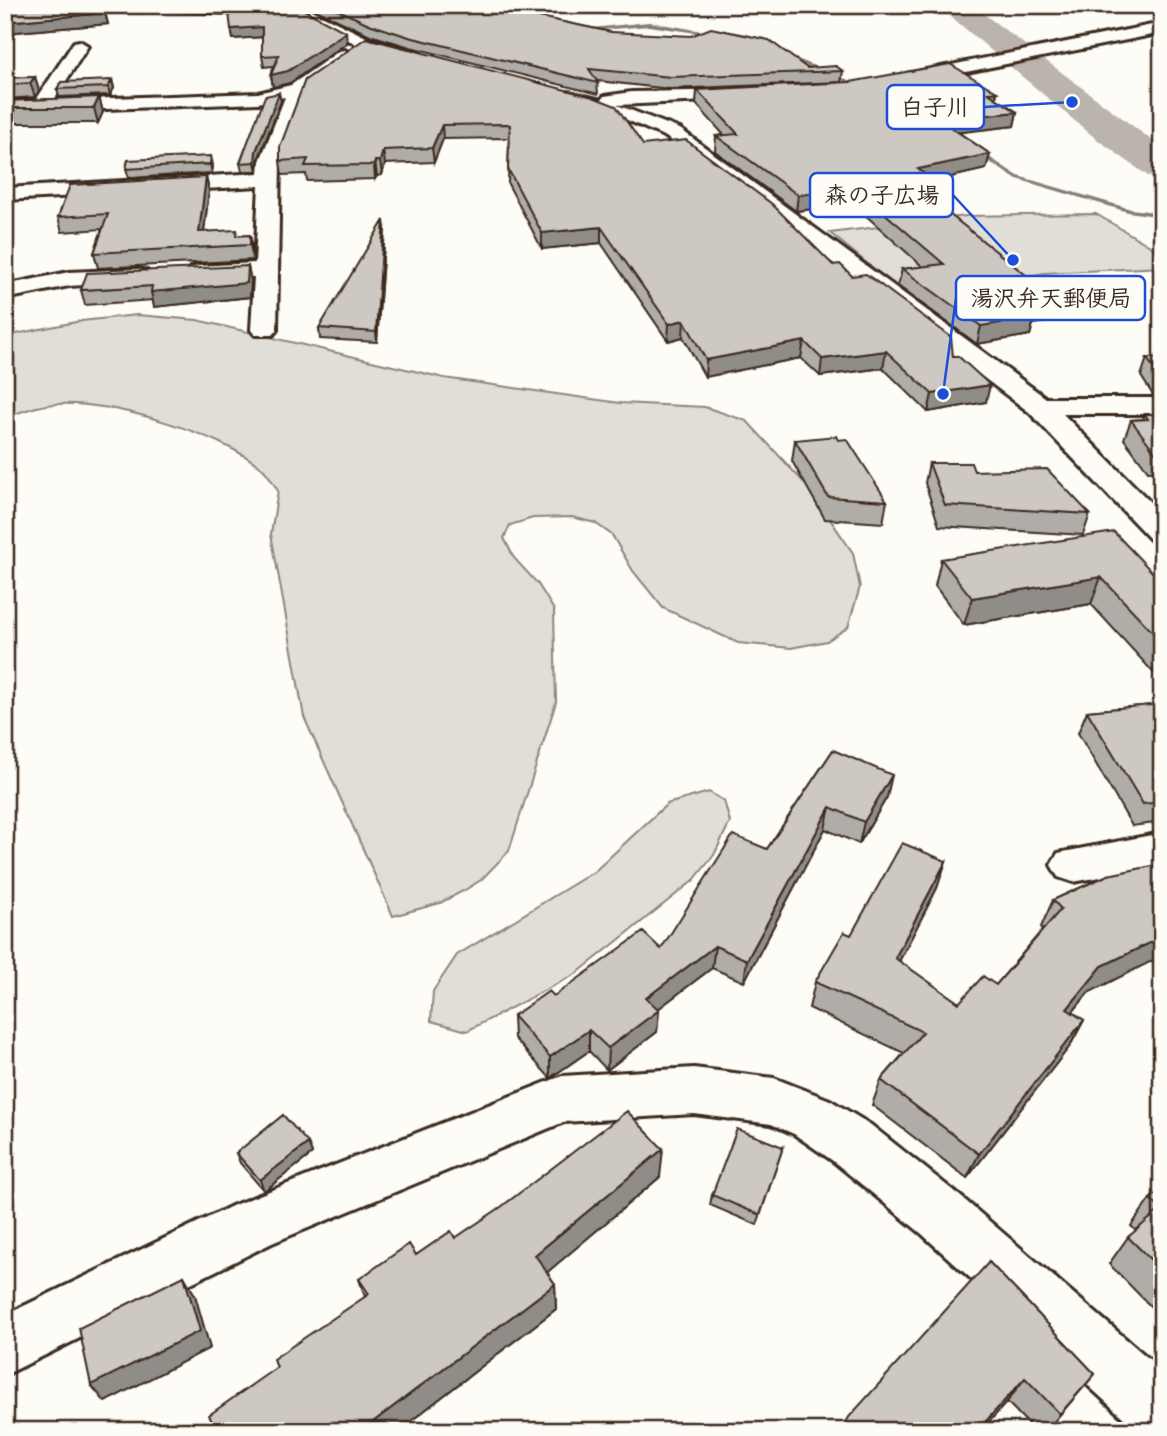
<svg xmlns="http://www.w3.org/2000/svg" width="1167" height="1436" font-family="'Balsamiq Sans','Klee One',sans-serif">
<style>
.green{fill:#e1ded7;stroke:#8e847a;stroke-width:2}
.lines{fill:none;stroke-linecap:round;stroke-linejoin:round}
.stream{fill:#887d74;fill-rule:evenodd}
.river{fill:#bbb4ad;fill-rule:evenodd}
.minor-casing{stroke:#3b2a1e;stroke-width:6}
.minor{fill:#fdfcf7;fill-rule:evenodd}
.wall{fill:#b0aca7;stroke:#3b2a1e;stroke-width:2}
.shaded-wall{fill:#908c88;stroke:#3b2a1e;stroke-width:2}
.building{fill:#cdc8c2;stroke:#3b2a1e;stroke-width:2}
.leader{fill:none;stroke:#1d4ed8;stroke-width:2.5}
.callout-dot{fill:#1d4ed8;stroke:#fdfcf7;stroke-width:2.5}
.callout{fill:#fdfcf7;stroke:#1d4ed8;stroke-width:2.5}
.callout-label{font-size:23px;text-anchor:middle;font-weight:bold;fill:#3b2a1e}
</style>
<rect width="100%" height="100%" fill="#fdfcf7"/>
<filter id="ink" filterUnits="userSpaceOnUse"><feTurbulence type="fractalNoise" baseFrequency=".0143" numOctaves="2"/><feDisplacementMap in="SourceGraphic" scale="14" xChannelSelector="R" yChannelSelector="G"/><feConvolveMatrix kernelMatrix="1 2 1 2 8 2 1 2 1" color-interpolation-filters="sRGB"/></filter>
<g filter="url(#ink)">
<path class="green" d="M1096,214L1162,253V267L1045,273L906,295L830,233L966,216Z
M137,315L197,320L444,378L620,403L705,407L747,421L808,487L853,553L860,587L848,627L827,641L791,648L738,643L663,608L633,571L612,535L595,523L572,517L533,518L510,525L504,538L514,558L538,584L554,610L556,702L509,851L481,880L465,890L440,903L393,916L304,717L271,534L278,491C274,484 269,475 263,469C223,434 110,400 57,404C38,405 22,411 5,418V336L81,321Z
M709,792L724,801L730,822L714,855L694,880L576,974L467,1031L431,1021L433,991L457,955L595,871L667,804Z"/>
<g class="lines">
<path class="stream" d="M649,22L720,34L717,36L649,26L575,32L572,30Z
M779,53H783L868,88L863,89L779,55Z
M973,149H977L1018,176L1131,209L1162,213V217L1128,212L1014,178L973,151Z"/>
<path class="river" d="M937,5H972L1162,148V179L1148,176L1094,137Z"/>
<g class="minor-casing">
<path id="minor" d="M282,5H301L370,39L419,51L421,55L413,60L358,45Z
M1162,23V33L906,84L897,79L906,74Z
M80,41L88,46L54,100L258,93L291,85L339,51L345,50L353,55L305,92L280,161L277,330L273,335H255L251,330L254,277L198,280L190,278L186,273L190,268L198,266L255,263L259,186L5,200V188L259,173L260,161L285,97L258,103L5,113V101L36,100L74,42Z
M749,90L758,95L755,99L617,105L680,129L1046,398H1162V414H1063L1162,514V543L1151,540L1029,412L666,137L620,117L563,101L560,97L569,92L601,100L604,96L632,92Z
M138,269L147,271L150,276L147,281L69,286L5,299V285L69,272Z
M1162,833V866L1073,882L1058,877L1051,865L1058,853Z
M694,1068L774,1078L830,1100L871,1125L960,1196L1162,1370V1431H1138L922,1234L833,1161L794,1134L771,1124L694,1114L564,1122L272,1243L5,1375V1315L234,1205L562,1076Z"/>
</g>
<use href="#minor" class="minor"/>
</g>
<path class="wall" d="M5,5H294L347,43L290,83L273,87L271,75L274,66L264,67L262,56V37L233,39L230,15L104,8L108,24L5,33Z
M299,5H482L611,32L807,68L843,71L841,82L670,89L597,81L598,94L410,47L370,35L309,7Z
M35,77L39,91L35,97L5,99V78Z
M112,80L114,88L110,95L59,97L57,89Z
M305,80L643,145L852,276L953,356L986,402L928,412L883,368L820,376L801,358L705,377L683,337L668,341L601,243L542,249L508,184L509,138L443,139L434,162L385,164L382,175L377,176L375,179L307,181L306,174L282,175L280,161Z
M697,90L997,92L996,98L1017,112L1014,126L958,132L990,154L986,169L929,182L926,194L924,195L1061,303L1056,320L1033,324L1030,335L977,344L898,286L902,269L923,267L853,204L796,211L715,151L716,136L724,135L696,104Z
M99,97L103,112L98,123H5V101Z
M281,101L258,160L257,171H242L240,163Z
M128,160L213,165L212,173L129,178L126,169Z
M206,177L209,191L204,232L239,236L250,235L253,250V260L98,268L94,253L102,229L62,232L58,217Z
M385,229L377,342L320,339L319,328Z
M251,280L250,297L154,307L153,300L85,305L81,290Z
M1147,358H1162V396L1153,395L1141,376Z
M1145,414H1162V470L1148,471L1124,439L1131,420L1143,419Z
M795,440L887,501L883,523L825,519L792,461Z
M929,463L974,471L1090,514L1083,535L939,526L925,483Z
M941,559L1154,574L1162,572V682L1091,604L964,625L935,586Z
M1162,704V822L1132,826L1078,733L1087,711Z
M833,750L887,797L859,844L825,829L744,982L712,968L658,1009L659,1010L657,1032L607,1070L589,1051L550,1078L514,1038L513,1016L554,996L661,949L767,849Z
M946,861L937,888L899,961L959,1003L996,985L1043,929L1041,927L1053,900L1108,875L1088,993L1073,1012L1084,1020L1070,1046L967,1178L872,1105L881,1080L904,1053L809,1008L815,982L851,935Z
M308,1143L312,1154L264,1191L240,1163L236,1153Z
M783,1147L757,1225L710,1205L712,1195Z
M660,1177L547,1272L555,1284L556,1309L398,1431H216L277,1367L365,1297L359,1279L455,1238Z
M1162,1189V1318L1109,1264L1128,1237L1136,1231L1131,1226L1150,1199Z
M989,1262L1095,1374L1046,1431H1035L1007,1402Z"/>
<path class="shaded-wall" d="M105,13L108,24L5,33V22Z
M262,27L264,37L233,39L231,29Z
M346,32L347,43L290,83L273,87L271,75Z
M35,77L39,91L35,97L30,83Z
M112,80L114,88L110,95L108,87Z
M997,92L994,107L988,93Z
M279,93L281,101L258,160L257,171L255,162L256,151Z
M99,97L103,112L98,123L94,108Z
M1017,112L1014,126L937,135L940,120Z
M442,125L443,139L434,162L432,148Z
M383,150L385,164L382,175L380,161Z
M990,154L986,169L929,182L926,194L906,198L909,182L918,169Z
M211,156L213,165L212,173L210,164Z
M375,161L377,176L375,179L374,165Z
M206,177L209,191L202,247L199,232Z
M855,188L853,204L796,211L798,195Z
M384,220L385,229L377,342L376,332Z
M601,227V243L542,249V233Z
M250,235L253,250V260L250,245Z
M248,266L251,280L250,297L154,307L151,292Z
M1061,303L1056,320L1033,324L1030,335L977,344L981,326L1034,306Z
M684,320L683,337L668,341L669,324Z
M804,341L801,358L705,377L706,360Z
M886,351L883,368L820,376L822,359Z
M990,385L986,402L928,412L932,394Z
M1101,577L1091,604L964,625L972,598Z
M892,775L887,797L859,844L864,822Z
M830,807L825,829L744,982L747,960Z
M946,861L937,888L887,985L895,958Z
M1162,937V956L1088,993L1054,1035L1067,1009L1102,966Z
M715,946L712,968L645,1019L646,998Z
M659,1010L657,1032L607,1070L608,1048Z
M1084,1020L1070,1046L967,1178L979,1154Z
M589,1030V1051L550,1078V1057Z
M308,1143L312,1154L264,1191L260,1180Z
M663,1149L660,1177L537,1281L535,1255Z
M184,1276L195,1295L210,1348L105,1402L91,1385Z
M555,1284L556,1309L398,1431H361Z
M1025,1378L1007,1402L981,1431H977Z"/>
<path class="building" d="M5,5H103L105,13L5,22Z
M228,5H295L346,32L288,71L271,75L279,55L262,56V27L231,29Z
M327,5H482L611,32L691,36L711,28L769,40L807,68L836,66L843,71L671,77L589,69L598,83L409,37L369,24Z
M366,38L593,97L616,106L643,145L686,140L772,204L833,265L840,264L852,276L866,274L951,337L953,356H958L990,385L932,394L886,351L822,359L804,341L706,360L684,320L669,324L601,227L542,233L508,169L510,125L507,124L442,125L432,148L383,150L380,161H375L374,165L305,166L308,159L280,161V147L305,80Z
M950,64L997,92L988,93L1017,112L940,120L990,154L918,169L929,178L909,182L1061,303L1034,306V318L981,326L902,269L944,264L855,188L798,195L716,136L738,134L697,90L850,82Z
M35,77L30,83L5,85V78Z
M112,80L108,87L57,89L61,82Z
M279,93L256,151L255,162L240,163L265,96Z
M99,97L94,108H5V101Z
M211,156L210,164L126,169L128,160Z
M206,177L199,232L237,230L236,236L250,235V245L94,253L108,214L58,217L70,185Z
M384,220L376,332L319,328Z
M248,266L247,283L151,292L152,286L81,290L87,273Z
M1147,358H1162V377H1159Z
M1145,414H1162V452H1155L1131,420L1148,419Z
M836,436L838,440L847,439L887,501L828,497L795,440Z
M929,463H971L974,471L1047,469L1090,514L945,505Z
M1114,532L1154,574L1162,572V642L1101,577L972,598L941,559Z
M1162,704V802L1143,804L1087,711Z
M833,750L892,775L864,822L830,807L747,960L715,946L646,998L659,1010L608,1048L589,1030L550,1057L513,1016L549,991L554,996L643,932L661,949L733,835L767,849Z
M902,843L946,861L895,958L959,1003L983,976L996,985L1061,909L1053,900L1108,875L1162,864V937L1102,966L1067,1009L1084,1020L979,1154L881,1080L923,1032L815,982L844,932L851,935Z
M627,1111L663,1149L535,1255L555,1284L361,1431H216L209,1415L277,1367L273,1359L369,1294L359,1279L409,1244L416,1255L451,1231L455,1238L501,1207Z
M283,1115L308,1143L260,1180L236,1153Z
M737,1129L783,1147L760,1215L712,1195Z
M1162,1189V1271L1128,1237L1161,1209L1150,1199Z
M989,1262L1095,1374L1060,1414L1025,1378L977,1431H841L849,1417Z
M184,1276L200,1331L91,1385L79,1328Z"/>
</g>
<path class="leader" d="M1072 102L984 107M1013 260L953 195M943 394L956 298"/>
<g class="callout-dot">
<circle cx="1072" cy="102" r="7"/>
<circle cx="1013" cy="260" r="7"/>
<circle cx="943" cy="394" r="7"/>
</g>
<g class="callout">
<rect x="887" y="85" width="97" height="44" rx="7"/>
<rect x="810" y="173" width="143" height="44" rx="7"/>
<rect x="956" y="276" width="189" height="44" rx="7"/>
</g>
<g class="callout-label">
<text x="935" y="115">白子川</text>
<text x="882" y="203">森の子広場</text>
<text x="1051" y="306">湯沢弁天郵便局</text>
</g>
<rect width="1167" height="1436" fill="none" stroke="#fdfcf7" stroke-width="28"/>
<rect x="14" y="14" width="1139" height="1408" fill="none" stroke="#3b2a1e" stroke-width="2.5" filter="url(#ink)"/>
</svg>
